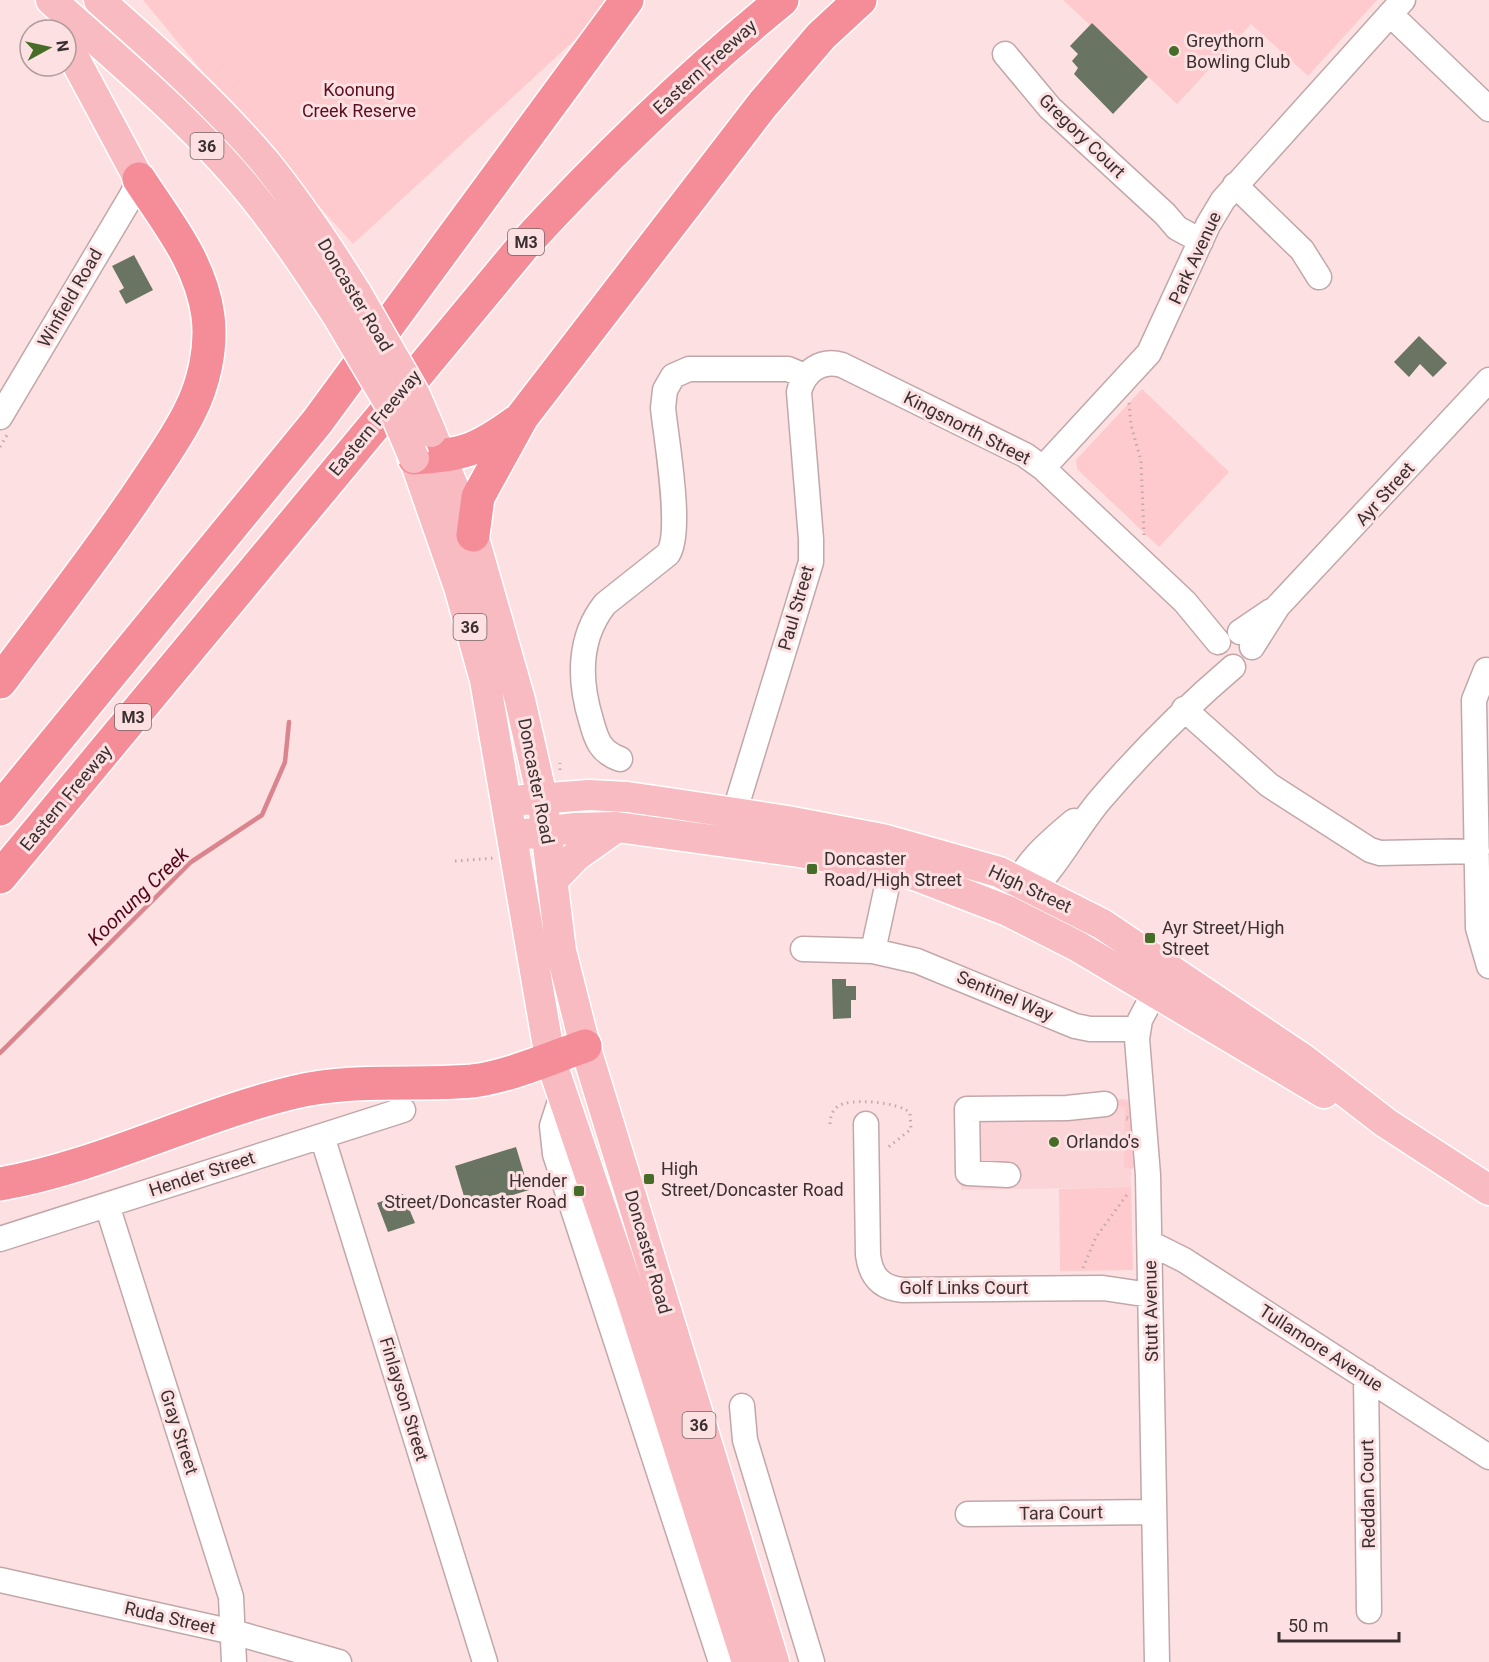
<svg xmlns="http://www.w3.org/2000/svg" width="1489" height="1662" font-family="Roboto,sans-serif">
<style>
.built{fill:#fad4d7}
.grass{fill:url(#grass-tufts)}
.green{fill:#fecace}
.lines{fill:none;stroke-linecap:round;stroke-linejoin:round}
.stream{stroke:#da858e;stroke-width:4.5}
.building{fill:#697562}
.minor-casing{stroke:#c2a7a9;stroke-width:27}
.major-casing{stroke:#fff;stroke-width:33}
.highway-casing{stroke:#fff;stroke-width:36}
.path{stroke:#c0aaab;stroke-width:3;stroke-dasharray:1.5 4.5;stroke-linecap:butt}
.minor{stroke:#fff;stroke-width:24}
.major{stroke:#f8bbc1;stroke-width:30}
.highway{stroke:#f48d98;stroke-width:33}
.major-bridge-casing{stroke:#fff;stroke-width:33;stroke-linecap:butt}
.major-bridge{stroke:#f8bbc1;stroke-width:30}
.poi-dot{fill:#466d28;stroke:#fde1e2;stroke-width:2}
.labels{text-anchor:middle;stroke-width:6;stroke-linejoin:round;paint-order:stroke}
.shield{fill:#fde1e2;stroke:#756566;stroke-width:1.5}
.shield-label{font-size:16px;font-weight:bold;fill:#3b3031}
.poi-label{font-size:18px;fill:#3b3031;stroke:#fde1e2;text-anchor:start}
.street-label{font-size:18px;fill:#3b3031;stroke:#fde1e2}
.park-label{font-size:18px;fill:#5b0e20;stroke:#fde1e2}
.water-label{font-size:20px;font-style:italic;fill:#54061b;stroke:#fde1e2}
</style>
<defs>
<pattern id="grass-tufts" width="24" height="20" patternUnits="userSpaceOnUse" patternTransform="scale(1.5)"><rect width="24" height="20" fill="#fecace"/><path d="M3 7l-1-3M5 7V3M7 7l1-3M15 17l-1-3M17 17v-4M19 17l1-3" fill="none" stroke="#dbaeb1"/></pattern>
</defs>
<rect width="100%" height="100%" fill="#fde1e2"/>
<path class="built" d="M1126,1099L1129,1101L1135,1167L1131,1169V1187L961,1190L958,1124L1084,1101Z"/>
<path class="grass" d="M1122,1099L1132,1104L1138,1165L1131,1169L1124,1167L1125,1107H1114V1102Z"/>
<path class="green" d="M143,0H618L353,244L254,134Z
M1063,0H1377L1308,76L1251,24L1177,104L1092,23L1090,25Z
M1142,389L1229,472L1159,547L1077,469L1076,460Z
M1131,1187L1133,1270L1060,1271L1059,1189Z"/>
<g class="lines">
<path class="stream" d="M0,1053L191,862L262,815L285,762L289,722"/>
</g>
<path class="building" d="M1092,23L1148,77L1113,114L1074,74L1078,68L1072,61L1078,54L1070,46Z
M134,255L153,290L126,304L119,291L124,288L112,266Z
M1419,336L1447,363L1433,377L1420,364L1409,377L1394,362Z
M832,979H846V986H856V1000H851V1018L833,1019Z
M516,1147L529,1190L503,1198L502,1193L466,1203L455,1166Z
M403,1194L415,1223L388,1232L377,1203Z"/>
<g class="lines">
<g class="minor-casing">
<path id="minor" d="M1390,14L1489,109
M1005,54L1050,108L1165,214L1177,228L1201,241
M1235,185L1302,250L1319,277
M0,417L132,195L139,179
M1043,468L1149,353L1208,225L1223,200L1403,0
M1240,632L1271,611
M1252,647L1278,606L1489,380
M1486,670L1474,700L1478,928L1489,966
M1184,709L1269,785L1370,850L1380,853L1477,851
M620,759C600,752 596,739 591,720C579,681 578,638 605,604L668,554C683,532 666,438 663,408L665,390L673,376L689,369H788L805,376
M729,830L811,562V539L799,392C804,371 821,359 842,365L1025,455L1043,468L1185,602L1218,642
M1012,897C1020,866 1050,841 1074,821
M1021,900C1055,872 1073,832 1100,800C1141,752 1185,708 1233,667
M803,949L873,951L917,961L1075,1026L1090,1029H1138
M873,951L891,868L888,851
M563,1092L552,1126L555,1154L721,1662
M866,1124L868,1255C871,1277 881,1288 903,1290L1103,1288L1150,1295
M322,1136L485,1662
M1008,1175L968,1173L967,1109L1067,1108L1105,1104
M107,1205L231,1597L234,1662
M0,1239L403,1110
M1150,1243L1184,1260L1489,1457
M1366,1377L1369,1611
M742,1406L745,1440L812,1662
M968,1514L1154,1512
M0,1580L233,1632L339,1662
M1157,1662L1148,1175L1137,1039L1140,1020L1162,978"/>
</g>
<g class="major-casing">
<path id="major" d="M51,0C115,57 183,114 239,179C275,221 307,269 337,315
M99,0C157,51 216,104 266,163C299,204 329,249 357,294
M66,43L139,179
M432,435L473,535L520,700L542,797L561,951L585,1046L774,1662
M414,458L459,587L485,680L550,1058L630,1294L747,1662
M523,800L589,795L627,797L669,803L787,821L882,839L999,872L1102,924L1303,1059L1386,1123L1489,1190
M526,834L575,828L617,827L799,852L891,868L920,877L1008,911L1077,946L1324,1093
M552,881L576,856L617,827"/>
</g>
<g class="highway-casing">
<path id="highway" d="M414,458C463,455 476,451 516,422
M473,535L478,497L522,417L763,104L821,36L860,0
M0,682C46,620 94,559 138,494C155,468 175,441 189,413C204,384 212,348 208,316C201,263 167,222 139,179
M0,809L317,422L627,0
M0,877L525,244C605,157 690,75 782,0
M0,1184C102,1166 195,1116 295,1092C354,1078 413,1086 472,1081C508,1077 550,1058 585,1046"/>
</g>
<path class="path" d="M1129,403L1131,425L1141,461L1144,536
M0,447L7,435
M560,770V763
M455,861L495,858
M830,1124C830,1118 832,1111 837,1107C848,1097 900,1102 910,1113L911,1129L886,1149
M1083,1268L1096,1237L1129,1192"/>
<use href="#minor" class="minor"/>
<use href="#major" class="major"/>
<use href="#highway" class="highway"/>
<g class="major-bridge-casing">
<path id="major-bridge" d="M357,294L415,395L431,432
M337,315L394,411L414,458"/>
</g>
<use href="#major-bridge" class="major-bridge"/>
</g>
<g class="poi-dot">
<circle cx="1174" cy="51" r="6"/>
<rect x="806" y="863" width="12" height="12" rx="3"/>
<rect x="1144" y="932" width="12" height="12" rx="3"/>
<circle cx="1054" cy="1142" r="6"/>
<rect x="643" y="1173" width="12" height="12" rx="3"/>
<rect x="573" y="1185" width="12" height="12" rx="3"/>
</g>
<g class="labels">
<g class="shield">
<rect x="190.5" y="133" width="33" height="26" rx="4.5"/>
<rect x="508" y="229" width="36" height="26" rx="4.5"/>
<rect x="453.5" y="614" width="33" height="26" rx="4.5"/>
<rect x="115" y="704" width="36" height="26" rx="4.5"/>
<rect x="682.5" y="1412" width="33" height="26" rx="4.5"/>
</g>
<g class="shield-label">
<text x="207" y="152">36</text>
<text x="526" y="248">M3</text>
<text x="470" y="633">36</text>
<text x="133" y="723">M3</text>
<text x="699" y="1431">36</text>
</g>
<g class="poi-label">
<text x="1186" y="47">Greythorn<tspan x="1186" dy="21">Bowling Club</tspan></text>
<text x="824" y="865">Doncaster<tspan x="824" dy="21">Road/High Street</tspan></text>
<text x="1162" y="934">Ayr Street/High<tspan x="1162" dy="21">Street</tspan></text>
<text x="1066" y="1148">Orlando's</text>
<text x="661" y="1175">High<tspan x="661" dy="21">Street/Doncaster Road</tspan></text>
<text x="567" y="1187" text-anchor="end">Hender<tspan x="567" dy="21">Street/Doncaster Road</tspan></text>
</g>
<g class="street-label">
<text transform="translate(705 67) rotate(-42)" y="6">Eastern Freeway</text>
<text transform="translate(1082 136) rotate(44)" y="6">Gregory Court</text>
<text transform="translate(1195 258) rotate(-65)" y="6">Park Avenue</text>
<text transform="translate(355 295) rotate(59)" y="6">Doncaster Road</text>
<text transform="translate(70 298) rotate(-60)" y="6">Winfield Road</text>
<text transform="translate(375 423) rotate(-50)" y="6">Eastern Freeway</text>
<text transform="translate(967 428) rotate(27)" y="6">Kingsnorth Street</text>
<text transform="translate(1385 494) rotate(-48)" y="6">Ayr Street</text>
<text transform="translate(796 608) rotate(-74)" y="6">Paul Street</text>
<text transform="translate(536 781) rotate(79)" y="6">Doncaster Road</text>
<text transform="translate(66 798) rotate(-50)" y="6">Eastern Freeway</text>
<text transform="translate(1030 889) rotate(25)" y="6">High Street</text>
<text transform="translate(1005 996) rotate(23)" y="6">Sentinel Way</text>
<text transform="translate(202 1174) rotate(-18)" y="6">Hender Street</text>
<text transform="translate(648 1252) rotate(74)" y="6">Doncaster Road</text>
<text x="964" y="1294">Golf Links Court</text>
<text transform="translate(1151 1311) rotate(-91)" y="6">Stutt Avenue</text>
<text transform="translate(1321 1348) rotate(33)" y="6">Tullamore Avenue</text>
<text transform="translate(404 1399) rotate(73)" y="6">Finlayson Street</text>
<text transform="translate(179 1432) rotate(72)" y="6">Gray Street</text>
<text transform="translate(1368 1494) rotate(-91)" y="6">Reddan Court</text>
<text transform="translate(1061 1513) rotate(-1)" y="6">Tara Court</text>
<text transform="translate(170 1618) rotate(13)" y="6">Ruda Street</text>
</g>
<g class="park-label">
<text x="359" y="96">Koonung<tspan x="359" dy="21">Creek Reserve</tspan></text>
</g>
<g class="water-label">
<text transform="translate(138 896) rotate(-44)" y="7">Koonung Creek</text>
</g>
</g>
<g transform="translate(48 48) rotate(82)"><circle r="28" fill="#fde1e2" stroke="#af9a9b" stroke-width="1.5"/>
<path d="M0-4.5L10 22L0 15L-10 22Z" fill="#466d28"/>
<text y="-9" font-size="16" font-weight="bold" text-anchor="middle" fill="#3b3031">N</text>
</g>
<path d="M1279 1632v9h120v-9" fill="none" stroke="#3b3031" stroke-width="3"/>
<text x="1288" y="1632" font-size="18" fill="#3b3031" stroke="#fde1e2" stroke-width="4.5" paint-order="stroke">50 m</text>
</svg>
